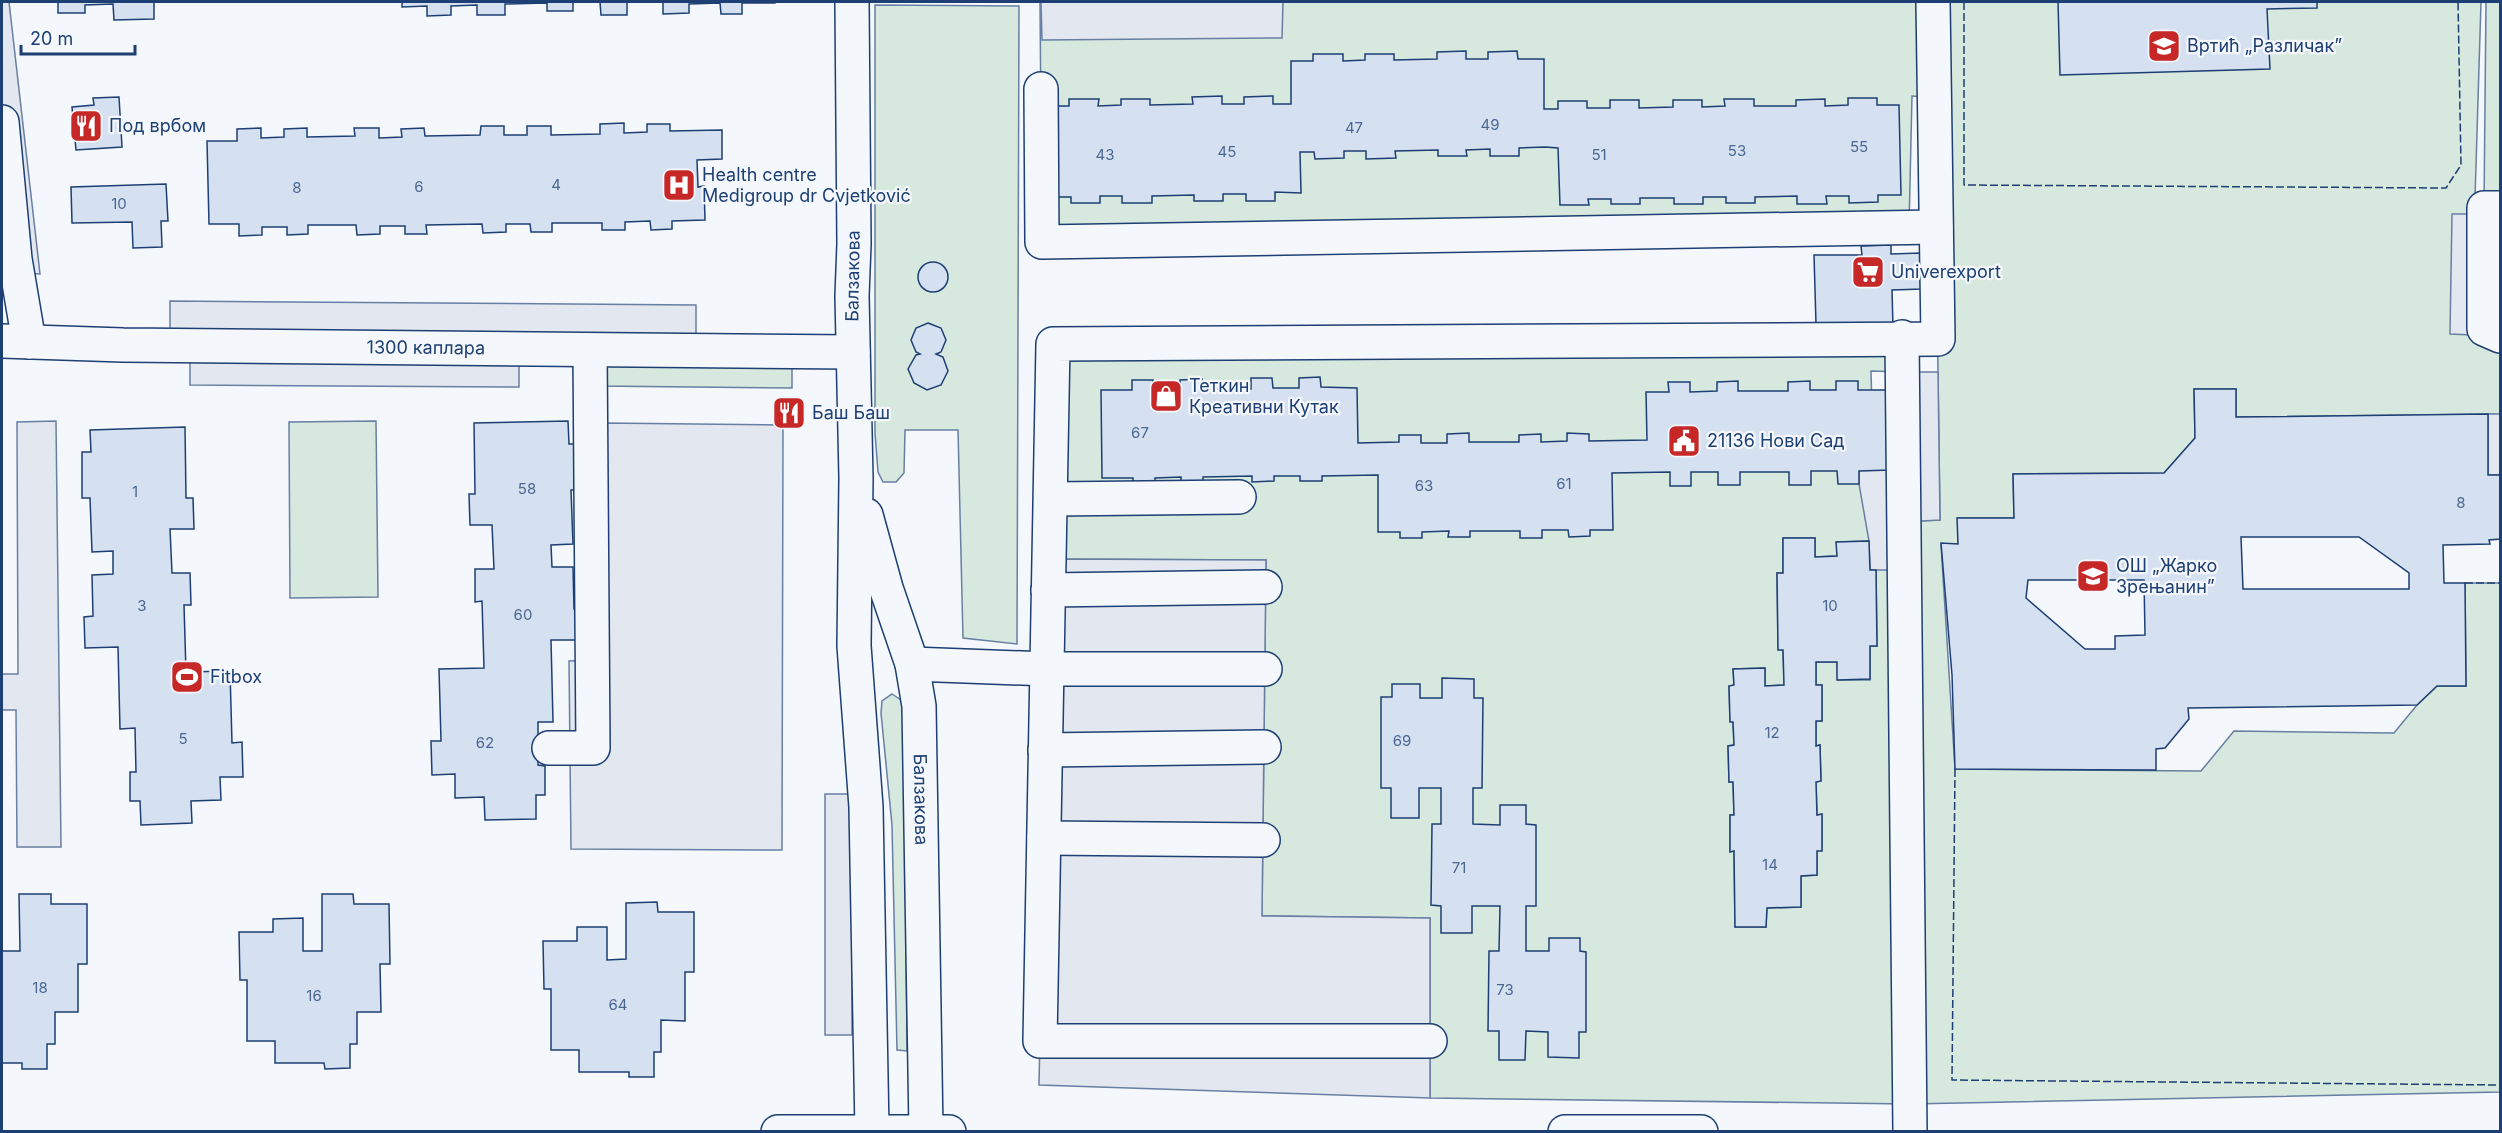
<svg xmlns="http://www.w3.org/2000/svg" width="2502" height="1133" font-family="Inter,sans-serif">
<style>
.green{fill:#d7e8df;stroke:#687fa3;stroke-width:1.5;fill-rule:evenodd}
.parking{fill:#e3e8f0;stroke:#687fa3;stroke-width:1.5}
.building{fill:#d5e0f0;stroke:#1d3f73;stroke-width:1.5;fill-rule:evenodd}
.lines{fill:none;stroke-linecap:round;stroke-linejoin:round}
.minor-casing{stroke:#1d3f73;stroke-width:36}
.minor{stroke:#f4f7fb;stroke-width:33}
.fence{stroke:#1d3f73;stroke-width:1.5;stroke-dasharray:8 3;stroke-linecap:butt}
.labels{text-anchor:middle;stroke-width:4.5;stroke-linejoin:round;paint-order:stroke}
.number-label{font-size:15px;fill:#4b6792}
.poi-label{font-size:18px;fill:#1d3f73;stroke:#f4f7fb;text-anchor:start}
.street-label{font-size:18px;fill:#1d3f73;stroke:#f4f7fb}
</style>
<rect width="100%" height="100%" fill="#f4f7fb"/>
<path class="green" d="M1040,2H1929L1927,97L1912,96L1909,227L1042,242Z
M1933,2H2481L2475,198L2484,207L2486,2H2500V414L2236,417V389H2194L2195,438L2164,473L2013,474L2014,518H1958V544H1941L1955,769L2201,771L2234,731L2394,733L2417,705L2437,686H2466L2465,583H2500V1092L1910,1104L1430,1098V918L1262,916L1266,560L1050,559L1054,343L1902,337V372L1871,371L1875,522L1940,520ZM1783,538H1815V557L1837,556V542L1869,541L1870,570H1876L1877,646H1870V680H1838L1837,662H1816V685H1822V721H1816V746L1820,745L1821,781L1816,782L1817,815H1822V850L1817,851V875L1801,876V907L1767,908L1766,927H1735L1734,851H1730V815H1734L1733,782H1729L1728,746L1734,745L1733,722L1730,721L1729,686L1734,685L1733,669L1765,668V686L1784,685L1783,650L1778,649L1777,573H1783Z
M875,5L1019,6L1017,644L963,638L958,430H905L904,473L896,482H883L878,472L875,433Z
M597,365L792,367V388L597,386Z
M376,421L378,597L290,598L289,422Z
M892,694L904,702L907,1051L897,1050L892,825L881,713L882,701Z"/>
<path class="parking" d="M2,2H9L40,274L2,272Z
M1041,2H1283L1282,38L1042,40Z
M2452,214H2474L2472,335L2450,334Z
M170,301L696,305V337L170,333Z
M190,362L519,363V387L190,385Z
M1902,372H1938L1940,520L1904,522V570H1870L1869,541L1859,484V471Z
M2488,414H2500V475H2488Z
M56,421L61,847H17L16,710H2V674H18L17,422Z
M603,423L783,425L782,850L571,849L569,661L603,660Z
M1050,559L1266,560L1262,916L1430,918V1098L1039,1085Z
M825,794H852V1035H825Z"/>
<path class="building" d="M58,2H154V19L114,20L113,4L85,5V13H58Z
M402,2H573V11H547V3L505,4V15H477V5L451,6V15L427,16V6L402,7Z
M600,2H775V3H742V14H721L720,3L689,4V13L663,14V2H627V15H601Z
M2058,2H2317V8L2267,9L2270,69L2060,75Z
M1466,51V59H1488V52L1517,51L1518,59H1544V109H1558V101H1587V108H1610V100H1639V108L1673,107V100H1702V107L1725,106L1724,99H1754V106H1796V100L1825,99V106L1848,105V98H1877V105H1899L1901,195H1878V202L1849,203V196H1826L1827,204H1797V196L1755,197V203H1726V197H1703V204H1674V198H1640V204H1611V199H1588L1589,205H1560L1558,148L1545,147L1519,148V156H1490V149L1466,150L1467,156H1438V150L1395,151L1396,158L1366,159V151H1344V158L1315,159L1314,152H1300L1301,193L1275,192V201H1246V194H1223V201H1194V195L1152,196V203H1122V196H1100V203H1071V197H1048L1047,106H1069V99H1099L1098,106L1121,105V99H1150V105L1193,104L1192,97L1222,96V104H1244V97L1273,96V104H1291V61H1313V54H1343V61L1365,60V54H1394V60L1437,59V52Z
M119,97L122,147L76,150L72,107L94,105L93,98Z
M624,123V133L647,132V124H670V131L722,130V159L697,160L698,187L704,186L705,220L672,221V229L651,230L650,221L625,222V230H602V223H552V232H531L530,224H506V232L483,233L482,224L426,225L427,234H405V226H380V234L357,235L356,225H308V234L287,235V227H262V235L239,236V224H209L207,141H237V129L261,128V138L284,137V129L307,128V137L355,136L354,128H379V138L402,137L401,129L424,128L425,136L480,135L481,126H504V135H527V126H551V135L600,134V124Z
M166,184L168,221H161L162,247L133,248L132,222L72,223L71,187Z
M1891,245V254L1921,253L1922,289L1892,290L1893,327L1816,324L1814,255H1862L1861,246Z
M918 277a15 15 0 1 1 30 0a15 15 0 1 1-30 0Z
M928,323L941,328L946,340L941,352L936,354L943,357L948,371L941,385L927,390L914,383L908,369L916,355L920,354L916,352L911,340L916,328Z
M1320,377L1321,387L1357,388L1358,443L1399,442V435H1421V443H1447V434L1469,433V442H1519V435L1541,434V442L1567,441V433L1589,434V441L1647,440L1646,392H1669L1668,382H1690V392L1717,391V382L1738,381V391H1788V382L1810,381V390H1836V381H1858V390H1890L1891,470L1859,471V484H1838L1837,471H1811V485H1789V472H1740V485H1718V472H1691V486H1670V472L1612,473L1613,530H1590V536L1569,537L1568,530H1542V538H1520V531H1470V537H1448L1449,531L1422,532V538H1400V532H1378V475L1322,476V481H1300V476H1274V481L1252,482V476L1203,477V483H1181V477L1155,478V483L1133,484V478H1102L1101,390H1132V380H1153V390L1180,389V380L1202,379L1201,389H1251V378H1272L1273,388H1299V378Z
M2194,389H2236V417L2488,414V475H2500V539L2489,540L2490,544L2443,545L2444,583H2465L2466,686H2437L2417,705L2188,708L2189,719L2165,748L2156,749V770L1955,769L1952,675L1941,543L1958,544L1957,518H2014L2013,474L2164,473L2195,438ZM2241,537H2359L2409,573V589H2243ZM2028,580H2144L2145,635L2115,636V649H2085L2026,598Z
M568,421L569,444H578L579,490H571L573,544L551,545L552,567H573L574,609H583L584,640H551L553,722H538V765L545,766V795H536V819L485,820L484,797L455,798V774L432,775L431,741H441L439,669L484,668L482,601L475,602V569H494L492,525H470L469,494H475L474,423Z
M185,427L186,498H193L194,529H170L172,573H190L191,605H184L186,672L230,671L232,743L242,742L243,777H220L221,800L191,801L192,823L141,825L140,801H130V772H136L135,728L120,729L118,647L85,648L84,617L93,616L92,575L113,574V551L92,552L90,498H82V452H91L90,430Z
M1783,538H1815V557L1837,556L1836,542L1869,541L1870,570H1876L1877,646H1870V679L1837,680V662H1816V685H1822V721H1816V746L1820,745L1821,781L1816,782L1817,815L1822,814V851H1817V875L1801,876V907L1767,908L1766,927H1735L1734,851L1730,852V815H1734L1733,782H1729L1728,746L1734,745L1733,722H1730L1729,686L1734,685L1733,669L1765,668V686L1784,685L1783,650H1778L1777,573H1783Z
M1442,678L1474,679V698H1483L1482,788H1473V824L1500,825V805H1526V824L1536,825V906H1526V951H1549V938H1580V951L1586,952V1032H1579V1058L1548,1057V1032L1526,1031L1525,1060H1499V1031H1488L1489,951H1499L1500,906H1472V933H1441V906L1431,905L1432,824H1441V788H1419V818H1391V788H1381V697H1392V684H1420V698H1442Z
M19,894H51V904H87V964H78V1012H55V1044H47V1069H22V1063H2V951H20Z
M322,894H353L354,904H389L390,964H380L381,1012H357V1044H350V1068L325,1069L324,1063H275V1041H247V980H240L239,932H273V919L303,918V951H322Z
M657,902L658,912H694V972H685V1021L661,1020V1052H654V1077H629V1072H579V1050H551V989H544L543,941H577V927H607V960L626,959V903Z"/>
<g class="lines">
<g class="minor-casing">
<g id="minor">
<path d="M852,2L854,244L852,296L856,478L854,646L866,807L872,1131"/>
<path d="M1041,89L1042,242L1936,227"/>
<path d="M2,122L15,259L29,342"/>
<path d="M2500,208H2484V329L2500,336"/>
<path d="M1902,337L1910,1132"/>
<path id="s1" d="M2,341L123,345L853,352"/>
<path d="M1052,499L1239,497"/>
<path id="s2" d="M866,515L886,588L912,664L919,706L926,1131"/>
<path d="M1048,590L1265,587"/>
<path d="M912,664L1047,669H1265"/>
<path d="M549,748H593L590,350"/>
<path d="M1045,750L1264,747"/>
<path d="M1044,838L1263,840"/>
<path d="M1430,1041H1040L1053,344L1938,339L1933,2"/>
<path d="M778,1132H949"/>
<path d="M1565,1132H1701"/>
</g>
</g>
<use href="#minor" class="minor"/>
<path class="fence" d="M1964,2V185L2446,188L2461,165L2458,2
M2465,583H2500
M1955,769L1952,1080L2500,1085"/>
</g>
<defs>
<g id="school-square" transform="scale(1.725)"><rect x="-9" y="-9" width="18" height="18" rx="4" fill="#c62828" stroke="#f4f7fb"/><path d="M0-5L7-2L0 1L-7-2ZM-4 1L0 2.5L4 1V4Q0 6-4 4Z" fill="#fff"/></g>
<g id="restaurant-square" transform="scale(1.725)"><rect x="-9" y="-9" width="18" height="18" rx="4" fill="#c62828" stroke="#f4f7fb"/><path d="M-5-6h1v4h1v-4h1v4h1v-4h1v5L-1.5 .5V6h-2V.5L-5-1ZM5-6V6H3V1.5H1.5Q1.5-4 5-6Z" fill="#fff"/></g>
<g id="hospital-square" transform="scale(1.725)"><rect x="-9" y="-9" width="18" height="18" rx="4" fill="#c62828" stroke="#f4f7fb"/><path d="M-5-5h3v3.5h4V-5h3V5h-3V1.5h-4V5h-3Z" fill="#fff"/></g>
<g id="supermarket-square" transform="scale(1.725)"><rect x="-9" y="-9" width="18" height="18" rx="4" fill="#c62828" stroke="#f4f7fb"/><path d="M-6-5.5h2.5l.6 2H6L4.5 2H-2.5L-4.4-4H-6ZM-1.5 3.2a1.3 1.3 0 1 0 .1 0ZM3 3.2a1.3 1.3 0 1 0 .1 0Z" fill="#fff"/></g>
<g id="shop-square" transform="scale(1.725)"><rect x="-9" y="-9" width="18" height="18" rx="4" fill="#c62828" stroke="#f4f7fb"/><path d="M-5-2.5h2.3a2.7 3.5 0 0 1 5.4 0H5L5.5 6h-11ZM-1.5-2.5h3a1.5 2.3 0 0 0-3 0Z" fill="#fff"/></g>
<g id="civic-square" transform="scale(1.725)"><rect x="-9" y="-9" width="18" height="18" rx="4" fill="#c62828" stroke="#f4f7fb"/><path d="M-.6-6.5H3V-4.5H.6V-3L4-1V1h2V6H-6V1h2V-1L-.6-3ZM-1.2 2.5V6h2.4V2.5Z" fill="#fff"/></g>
<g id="stadium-square" transform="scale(1.725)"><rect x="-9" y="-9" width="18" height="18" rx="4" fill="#c62828" stroke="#f4f7fb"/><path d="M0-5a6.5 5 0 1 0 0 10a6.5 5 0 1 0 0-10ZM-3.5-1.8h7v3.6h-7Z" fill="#fff"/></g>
</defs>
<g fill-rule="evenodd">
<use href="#school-square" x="2164" y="46"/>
<use href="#restaurant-square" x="86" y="126"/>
<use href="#hospital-square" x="679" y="185"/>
<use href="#supermarket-square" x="1868" y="272"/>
<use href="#shop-square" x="1166" y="396"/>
<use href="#restaurant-square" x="789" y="413"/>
<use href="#civic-square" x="1684" y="441"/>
<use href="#school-square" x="2093" y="576"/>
<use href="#stadium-square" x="187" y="677"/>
</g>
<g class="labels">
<g class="number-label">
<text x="1490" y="130">49</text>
<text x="1354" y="133">47</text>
<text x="1859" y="152">55</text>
<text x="1737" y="156">53</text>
<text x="1227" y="157">45</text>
<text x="1105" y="160">43</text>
<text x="1599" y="160">51</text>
<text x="556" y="190">4</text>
<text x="419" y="192">6</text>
<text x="297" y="193">8</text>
<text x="119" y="209">10</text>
<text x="1140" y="438">67</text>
<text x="1564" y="489">61</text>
<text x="1424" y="491">63</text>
<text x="527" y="494">58</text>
<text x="135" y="497">1</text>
<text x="2461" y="508">8</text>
<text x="142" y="611">3</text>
<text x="1830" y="611">10</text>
<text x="523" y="620">60</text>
<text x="1772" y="738">12</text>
<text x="183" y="744">5</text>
<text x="1402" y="746">69</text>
<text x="485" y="748">62</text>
<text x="1770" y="870">14</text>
<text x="1459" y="873">71</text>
<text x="40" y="993">18</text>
<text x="1505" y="995">73</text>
<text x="314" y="1001">16</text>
<text x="618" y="1010">64</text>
</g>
<g class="poi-label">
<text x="2187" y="52">Вртић „Различак”</text>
<text x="109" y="132">Под врбом</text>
<text x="702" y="181">Health centre<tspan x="702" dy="21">Medigroup dr Cvjetković</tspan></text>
<text x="1891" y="278">Univerexport</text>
<text x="1189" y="392">Теткин<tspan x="1189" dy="21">Креативни Кутак</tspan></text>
<text x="812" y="419">Баш Баш</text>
<text x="1707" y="447">21136 Нови Сад</text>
<text x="2116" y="572">ОШ „Жарко<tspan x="2116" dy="21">Зрењанин”</tspan></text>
<text x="210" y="683">Fitbox</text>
</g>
<g class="street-label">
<text transform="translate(853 276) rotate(-89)" y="6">Балзакова</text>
<text dy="6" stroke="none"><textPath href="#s1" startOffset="424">1300 каплара</textPath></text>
<text dy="6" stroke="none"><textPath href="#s2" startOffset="292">Балзакова</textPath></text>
</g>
</g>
<rect width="2502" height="1133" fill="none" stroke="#1d3f73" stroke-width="6"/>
<path d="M21 45v9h114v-9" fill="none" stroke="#1d3f73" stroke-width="3"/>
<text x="30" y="45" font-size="18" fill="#1d3f73" stroke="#f4f7fb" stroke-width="4.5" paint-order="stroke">20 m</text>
</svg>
